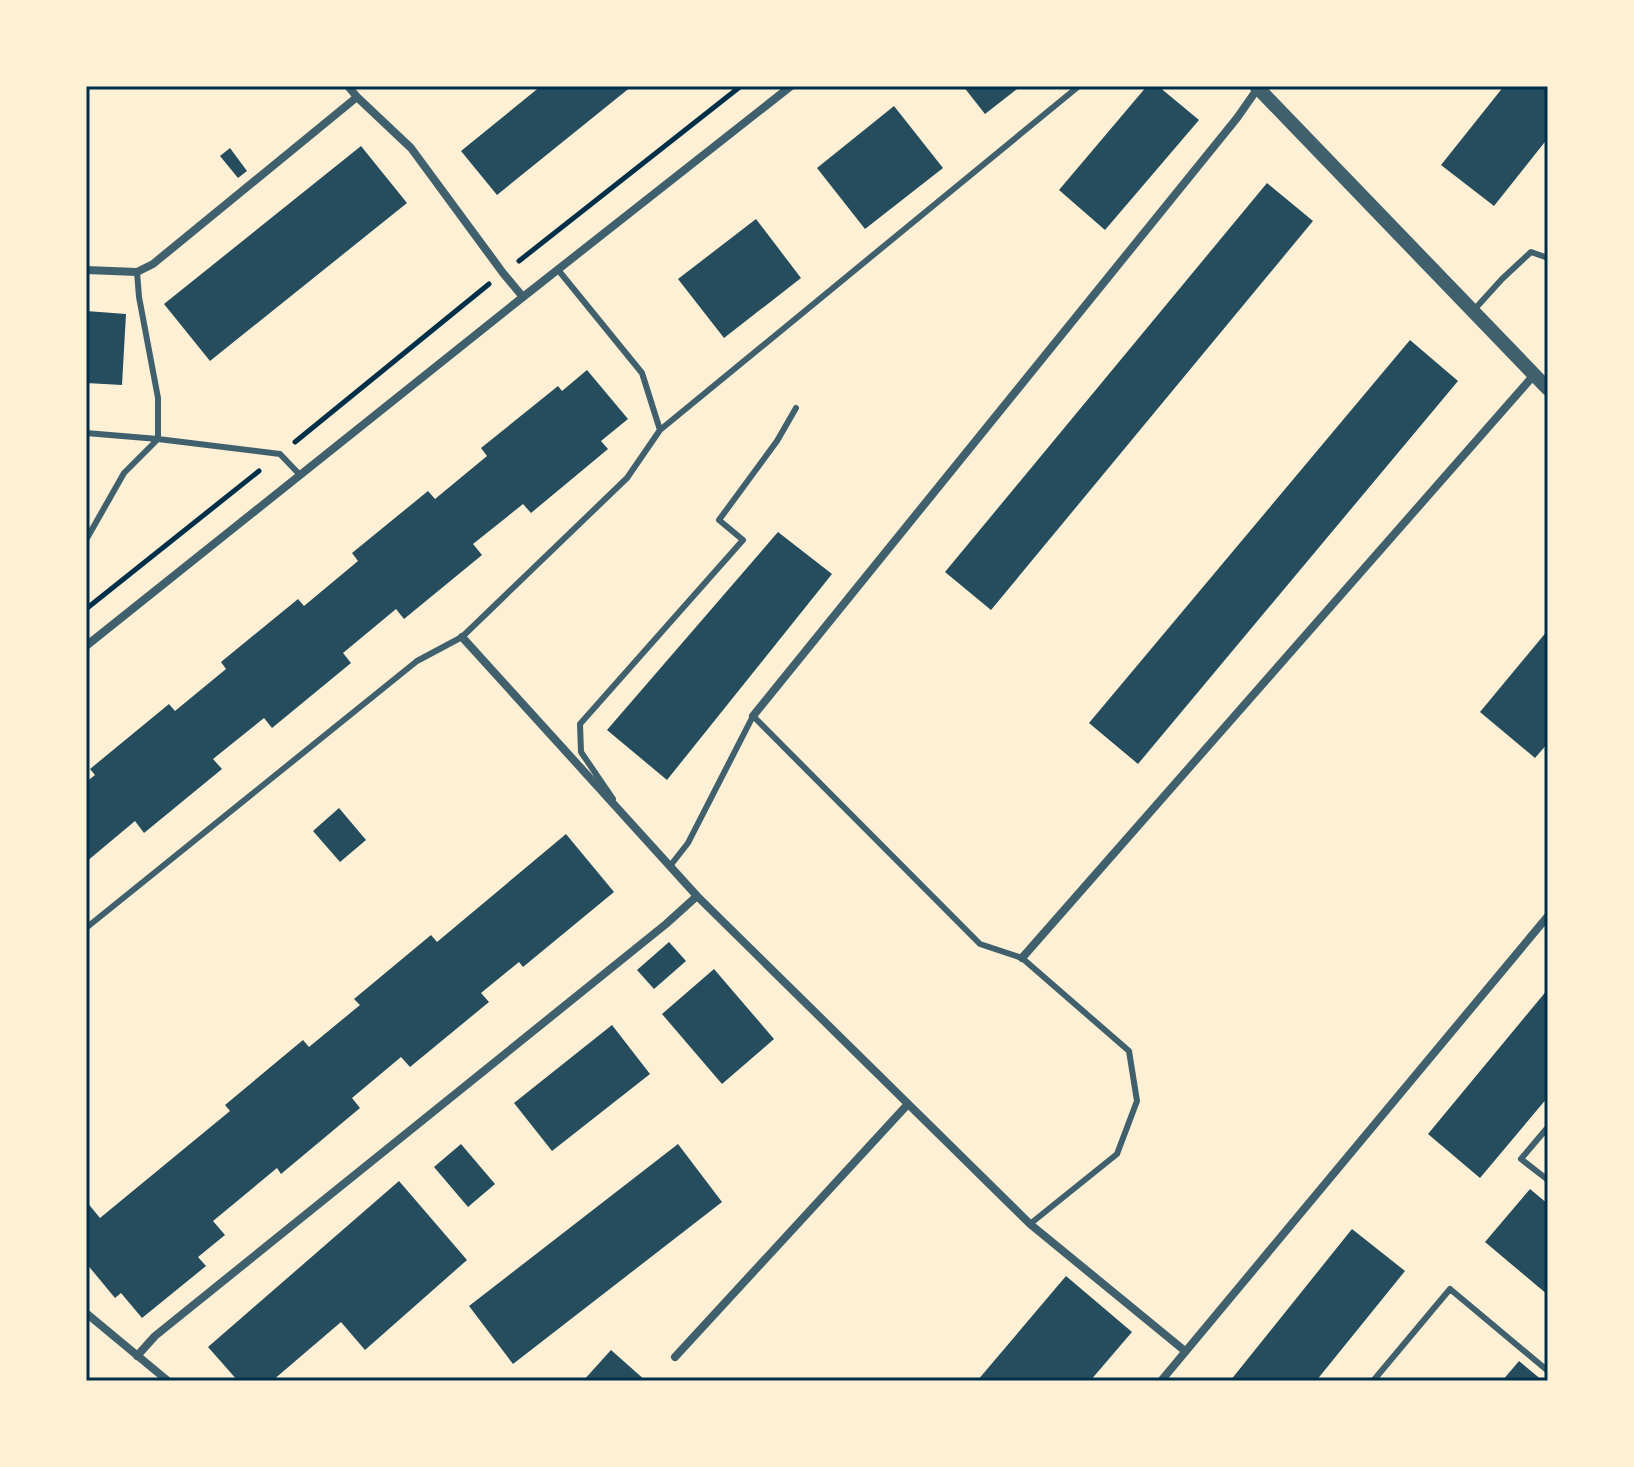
<svg xmlns="http://www.w3.org/2000/svg" width="1634" height="1467" font-family="Manrope,sans-serif">
<style>
.building{fill:#264d5e}
.lines{fill:none;stroke-linecap:round;stroke-linejoin:round}
.path{stroke:#003049;stroke-width:5}
.service{stroke:#3f606c;stroke-width:6}
.minor{stroke:#3f606c;stroke-width:8}
.tertiary{stroke:#3f606c;stroke-width:14}
.neatline{fill:none;stroke:#003049;stroke-width:3}
</style>
<rect width="100%" height="100%" fill="#fdf0d5"/>
<path class="building" d="M541,86H632L497,195L461,151Z
M963,86H1021L985,114Z
M1147,86H1158L1199,120L1105,230L1059,190Z
M1504,86H1548V138L1494,206L1441,165Z
M894,106L943,168L865,229L817,168Z
M361,146L407,203L210,361L164,304Z
M230,148L247,171L238,178L220,156Z
M1267,183L1313,221L991,610L945,572Z
M756,219L801,278L724,338L678,279Z
M86,311L126,314L122,385L86,383Z
M1410,340L1458,381L1138,764L1089,723Z
M587,370L628,419L601,441L608,449L531,513L523,504L473,544L482,555L404,619L396,609L343,653L351,663L272,728L264,718L213,759L222,769L144,833L135,821L86,862V782L95,775L90,769L169,704L175,711L226,669L221,662L298,599L304,606L358,561L352,553L428,491L435,499L487,456L481,448L558,386L562,391Z
M778,532L832,574L667,780L607,730Z
M1548,630V743L1535,758L1480,712Z
M339,808L366,840L340,862L313,831Z
M566,834L614,892L523,967L519,962L481,993L489,1002L410,1067L401,1057L352,1098L360,1108L281,1174L277,1168L213,1221L225,1235L198,1257L206,1266L142,1318L121,1293L115,1298L86,1263V1201L100,1218L230,1111L225,1105L303,1040L309,1047L360,1005L354,999L431,935L437,942Z
M669,942L686,961L654,989L637,970Z
M714,969L774,1039L722,1084L662,1014Z
M1548,989V1097L1480,1178L1428,1134Z
M612,1025L650,1074L552,1151L514,1103Z
M461,1144L495,1184L468,1207L434,1167Z
M678,1144L722,1202L513,1364L469,1306Z
M399,1181L467,1260L365,1350L341,1322L272,1381H238L208,1347Z
M1530,1189L1548,1204V1295L1485,1242Z
M1352,1229L1405,1271L1316,1381H1230Z
M1066,1276L1132,1332L1090,1381H977Z
M611,1350L646,1381H583Z
M1519,1361L1543,1381H1502Z"/>
<g class="lines">
<path class="path" d="M519,261L741,86
M295,442L489,284
M86,609L259,471"/>
<path class="service" d="M1473,311L1502,279L1531,252L1548,258
M660,430L1079,86
M86,433L158,439L280,454L300,475
M86,540L124,473L158,439V398L139,297L137,272
M613,799L581,752L580,724L743,540L719,520L777,441L796,408
M670,866L688,843L753,716L980,944L1022,958L1129,1051L1137,1101L1117,1154L1030,1224
M86,928L417,661L462,637L627,478L660,430L642,373L559,271
M1548,1127L1521,1159L1548,1180
M1373,1381L1450,1289L1548,1371"/>
<path class="minor" d="M348,86L357,97L411,148L503,273L523,297
M86,270L137,272L153,264L357,97
M462,637L697,896L1030,1224L1185,1351
M86,646L523,297L791,86
M753,716L1237,118L1258,88
M1022,958L1534,375
M86,1313L168,1381
M137,1356L155,1336L666,924L697,896
M675,1357L908,1104
M1161,1381L1548,916"/>
<path class="tertiary" d="M1256,86L1548,389"/>
</g>
<rect width="1634" height="1467" fill="none" stroke="#fdf0d5" stroke-width="176"/>
<rect x="88" y="88" width="1458" height="1291" class="neatline"/>
</svg>
